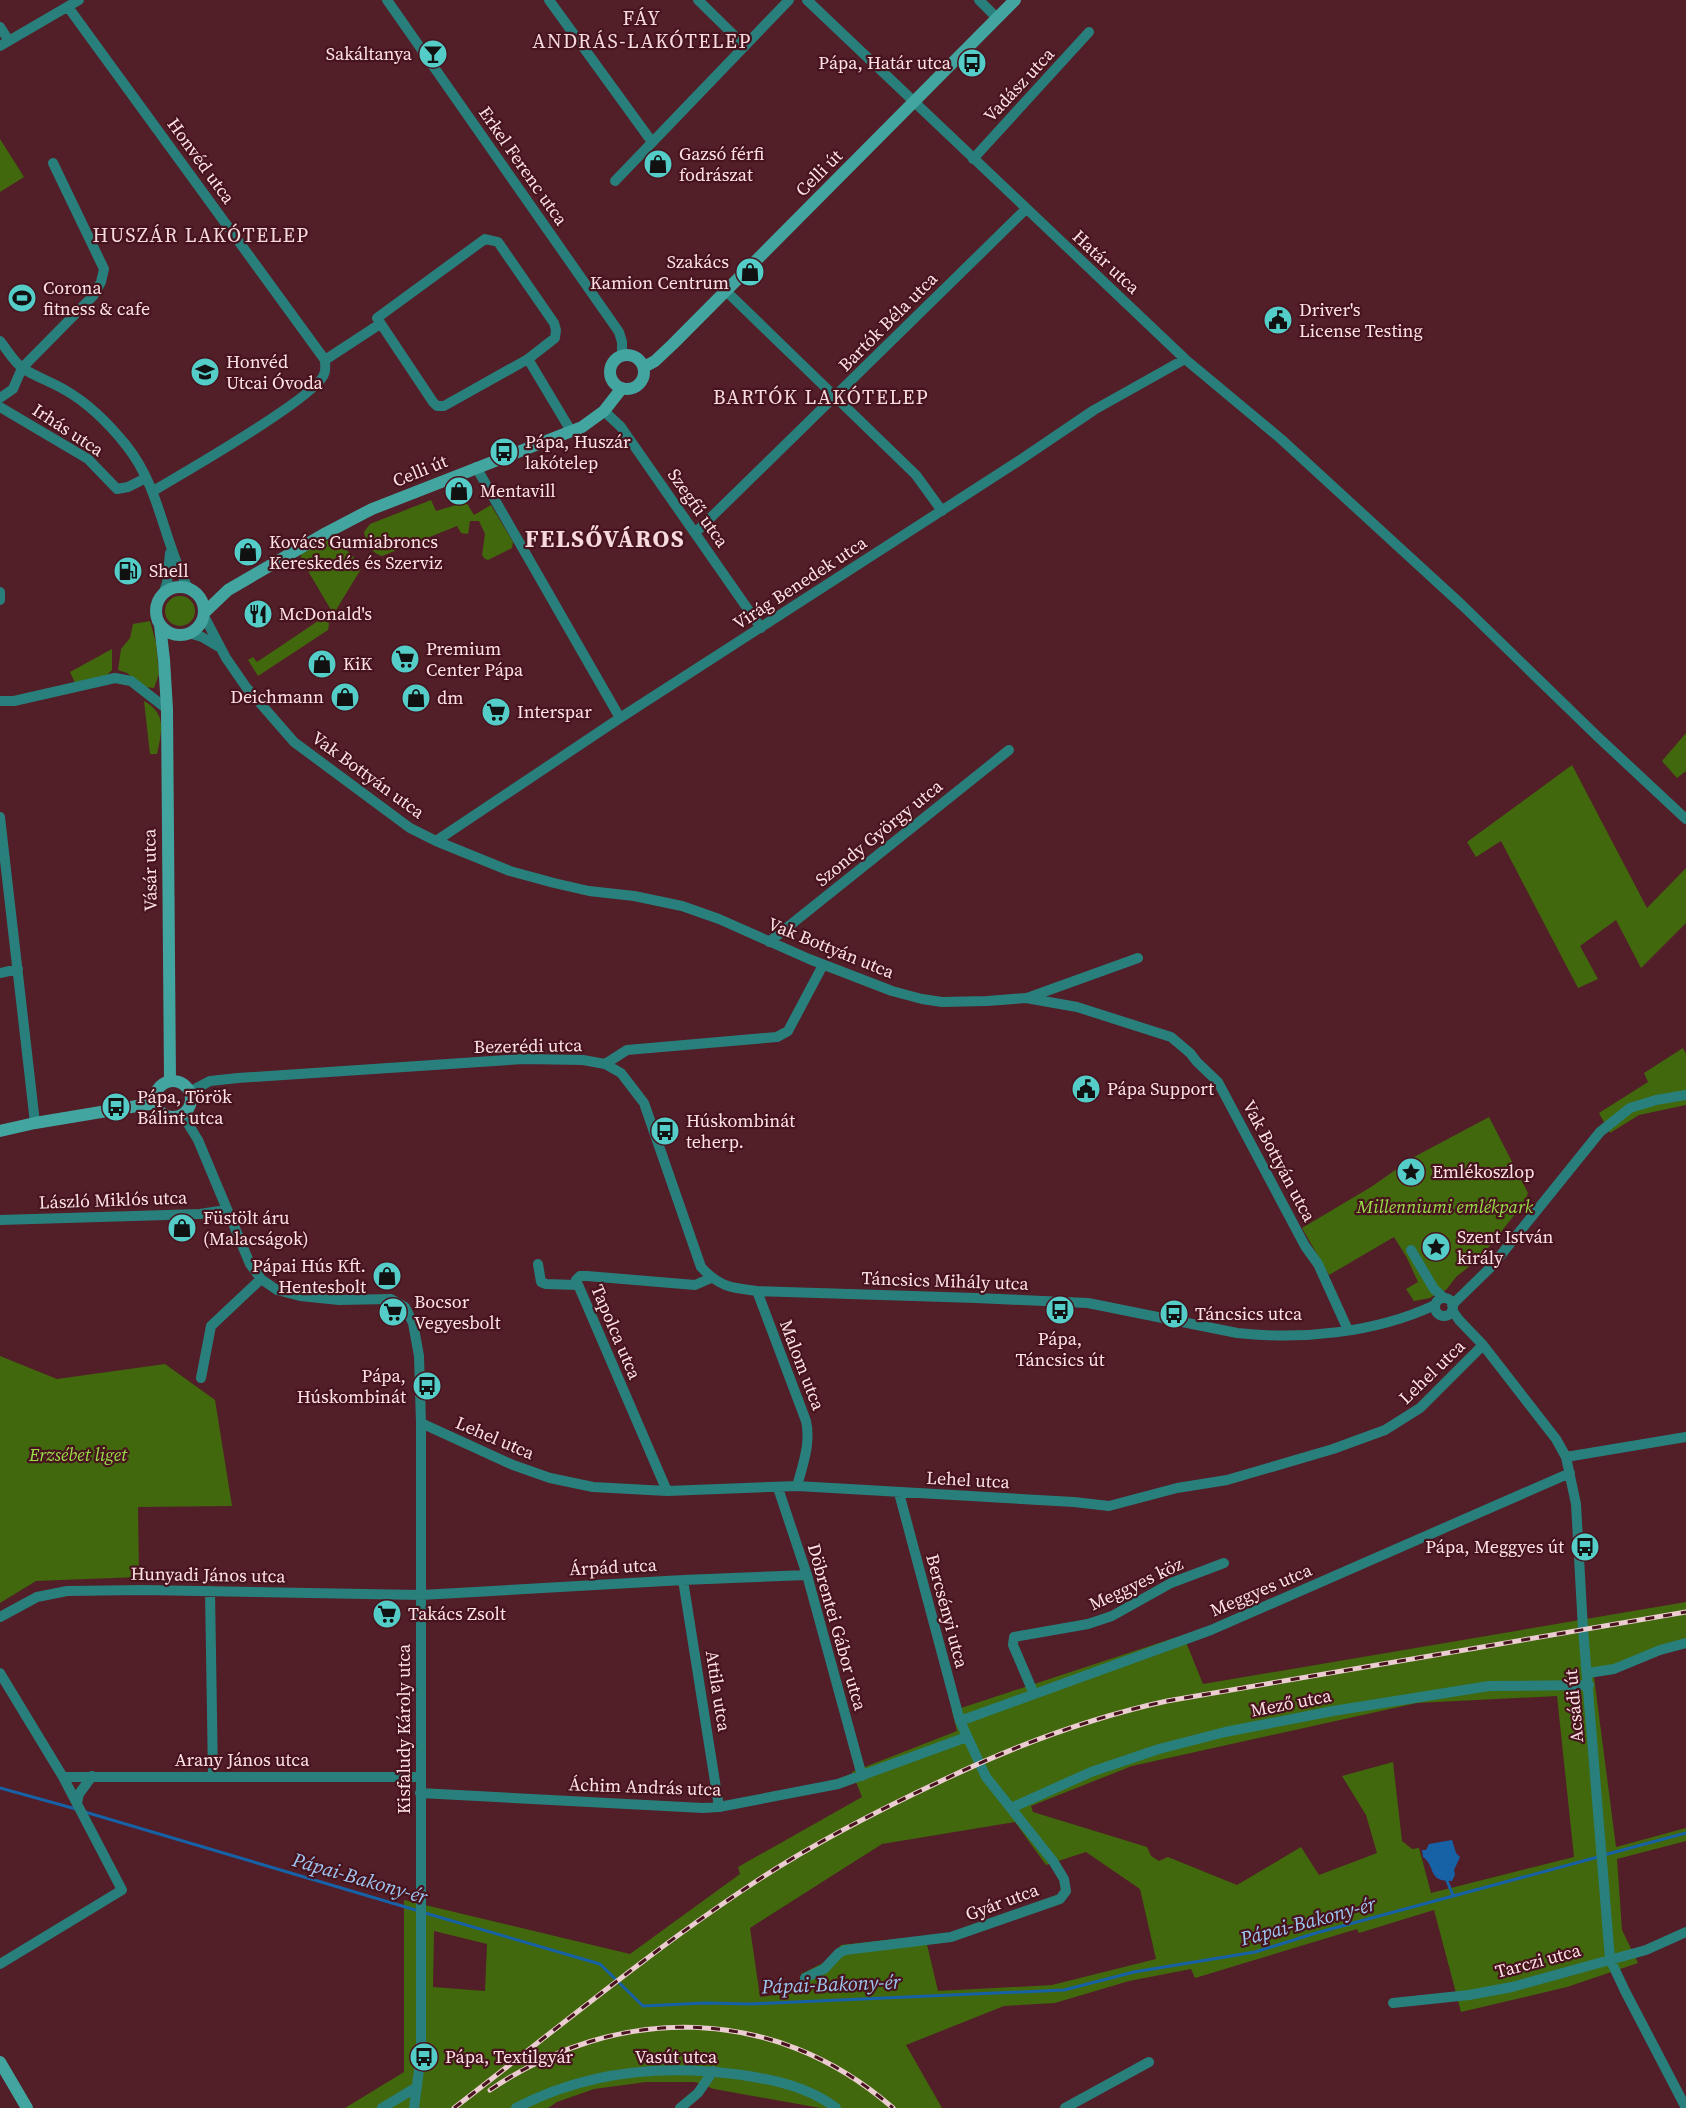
<svg xmlns="http://www.w3.org/2000/svg" width="1686" height="2108" font-family="'Source Serif 4',serif">
<style>
.green{fill:#41680d;fill-rule:evenodd}
.water{fill:#1762a6}
.lines{fill:none;stroke-linecap:round;stroke-linejoin:round}
.stream{stroke:#1762a6;stroke-width:3}
.street{stroke:#297f7c;stroke-width:10}
.secondary{stroke:#43a5a0;stroke-width:12}
.rail-casing{stroke:#eccdd1;stroke-width:5}
.rail{stroke:#47141e;stroke-width:3;stroke-dasharray:9;stroke-linecap:butt}
.labels{text-anchor:middle;stroke-width:4.5;stroke-linejoin:round;paint-order:stroke}
.poi-label{font-size:18px;fill:#fee2e5;stroke:#47141e;text-anchor:start}
.street-label{font-size:18px;fill:#fee2e5;stroke:#47141e}
.park-label{font-size:18px;font-style:italic;fill:#99df49;stroke:#47141e}
.neighbourhood-label{font-size:20px;letter-spacing:1.5px;fill:#f7dadd;stroke:#47141e}
.water-label{font-size:20px;font-style:italic;fill:#9ec6f3;stroke:#47141e}
.district-label{font-size:24px;font-weight:bold;letter-spacing:1.5px;fill:#f7dadd;stroke:#47141e}
</style>
<rect width="100%" height="100%" fill="#521e28"/>
<path class="green" d="M0,139L24,177L0,192Z
M431,500L436,511L466,502L474,515L491,505L513,542L512,548L488,560L485,559L482,555L485,534L479,521H470L468,534L461,533L457,526L382,556C371,553 366,543 364,532L370,524Z
M328,540L340,543L361,565V569L336,610H331L301,559V554Z
M165 611a15 15 0 1 1 30 0a15 15 0 1 1-30 0Z
M316,617L327,619L329,624L328,630L258,676L248,660L253,657L257,662L318,621Z
M150,621L156,643L159,674L154,688L145,687L127,673L118,670L121,649L130,638L133,624Z
M112,649V670L107,675L75,683L70,672Z
M144,701C167,714 162,730 157,754H150Z
M1686,733V771L1677,778L1662,761Z
M1572,765L1647,908L1686,868V923L1641,968L1616,920L1580,946L1598,979L1578,988L1501,841L1476,857L1467,842Z
M1683,1048L1686,1054V1105L1639,1115L1610,1133L1599,1113L1648,1082L1644,1073Z
M1489,1117L1528,1193L1524,1203L1480,1258L1456,1277L1446,1290L1437,1293L1430,1298L1414,1301L1406,1289L1418,1282L1407,1258L1394,1237L1329,1275L1302,1228L1371,1187L1414,1157Z
M0,1356L57,1379L165,1364L215,1400L232,1506L138,1507L139,1577L36,1581L0,1603Z
M1686,1602V1646L1594,1677L1616,1847L1686,1828V1841L1617,1859L1622,1930L1638,1963L1567,1987L1461,2012L1434,1910L1359,1933L1357,1929L1195,1978L1191,1969L1129,1981L1055,2003L1004,2006L906,2045L942,2108H820L714,2089L695,2082H646L594,2089L557,2102L548,2108H345L404,2072V1900L630,1954L740,1874L738,1867L862,1797L852,1772L957,1731L952,1711L1183,1635L1203,1684ZM1557,1696L1574,1857L1431,1893L1419,1848L1412,1849L1402,1841L1393,1762L1342,1776L1366,1815L1377,1853L1319,1875L1301,1847L1237,1885L1168,1857L1159,1861L1151,1856L1147,1847L1033,1812L1031,1806L1132,1766L1417,1703ZM1015,1822L1046,1865L1086,1852L1140,1889L1156,1959L1052,1985L938,1991L925,1936L841,1945L827,1961L801,1974L807,1991L760,1997L750,1928L882,1844ZM434,1931L487,1944L485,1991L433,1987Z"/>
<path class="water" d="M1452,1840L1456,1853L1460,1857L1454,1870L1455,1875L1452,1881C1426,1881 1437,1867 1423,1857L1422,1850H1426L1429,1844Z"/>
<g class="lines">
<path class="stream" d="M0,1788L76,1809
M85,1812L419,1911
M1604,1855L1686,1833
M1447,1881L1453,1895
M425,1913L600,1964L643,2006L705,2003L750,2004L1064,1990L1134,1972L1255,1952L1316,1933L1598,1857"/>
<path class="street" d="M387,0L619,332L622,342V355
M549,0L652,142
M698,0L745,46
M807,0L1185,359L1281,439L1462,605L1598,737L1686,819
M979,0L997,18
M68,7L325,360C325,364 326,371 324,374C318,396 180,475 153,491
M0,27L9,41
M0,46L79,0
M973,159L1089,32
M615,181L789,0
M485,239L498,242L554,323L556,330L555,338L528,359L444,406H437L433,402L377,318Z
M726,291L916,475L942,511
M0,341C7,349 14,363 24,369C36,377 52,382 65,390C88,403 109,424 126,445C161,489 163,541 188,588
M528,359L571,431
M325,360L380,324
M0,398L13,389L22,368L93,296L101,282L104,269L53,163
M0,407L88,459L117,489L128,487L146,478
M604,411L621,427L761,628
M476,467L620,718
M695,533L1026,209
M0,592V600
M163,594L167,583L170,553
M204,616L226,658L246,687L294,742L410,828L436,841L510,871L554,883L589,891L634,896L682,906L719,919L809,959L892,991L922,999L942,1002L987,1001L1026,998L1077,1007L1171,1037L1190,1053L1197,1062L1218,1082L1305,1246L1318,1264L1348,1330
M189,633L202,637L219,647
M0,701H14L115,678L131,681L167,709
M0,817L35,1123
M436,841L620,718L1017,462L1094,410L1185,359
M769,942L1009,750
M0,973L18,969
M1027,998L1138,958
M605,1064L627,1050L777,1037L788,1031L823,965
M189,1092L210,1081L238,1078L523,1059L583,1060L605,1064L621,1073L644,1103L701,1267C719,1287 732,1288 757,1291L976,1298L1088,1303L1237,1333C1302,1340 1375,1333 1435,1305
M182,1114L198,1140L250,1264L261,1279L277,1290L300,1296L339,1300L391,1299L405,1307L413,1323L419,1356L421,1423V2055L414,2108
M0,1220L200,1214L226,1210
M1411,1250L1434,1289L1444,1298
M538,1264L541,1282L546,1284L577,1285
M757,1291L806,1421C811,1443 803,1464 797,1486
M1435 1307a9 9 0 1 1 18 0a9 9 0 1 1-18 0Z
M1452,1305L1492,1266L1600,1132L1630,1108L1656,1100L1686,1095
M1452,1310L1459,1320L1483,1345L1556,1439L1566,1457L1576,1504L1583,1629L1610,1959L1625,1991L1686,2108
M201,1378L211,1326L261,1279
M421,1423L513,1465L550,1478L593,1487L667,1491L797,1486L1074,1502L1109,1506L1177,1488L1227,1480L1333,1449L1385,1430L1420,1408L1483,1345
M1566,1457L1686,1437
M778,1488L807,1575L862,1776
M667,1491L576,1280L580,1276H587L695,1285L711,1278
M683,1580L719,1807
M210,1591L213,1776
M0,1617L37,1597L67,1591L143,1590L421,1595L683,1580L807,1575
M0,1673L63,1777L122,1890L0,1964
M1588,1673L1614,1669L1660,1650L1686,1643
M1034,1694L1013,1645L1014,1637L1088,1624L1112,1616L1171,1583L1224,1563
M960,1721L1211,1630L1570,1473
M63,1777H420
M420,1793L703,1808L719,1807L838,1784L967,1737
M77,1803L79,1794L92,1776
M1011,1808L1091,1772L1159,1749L1225,1732L1333,1711L1489,1686L1589,1685
M805,1978L824,1969L839,1953L845,1950L951,1937L1060,1899L1066,1891L1064,1879L1053,1861L986,1777L960,1721L899,1493
M1393,2003L1469,1995L1512,1987L1646,1950L1686,1932
M382,2108L417,2087
M516,2108C586,2071 665,2064 742,2075C775,2080 809,2087 836,2108
M680,2108L698,2093L713,2071
M1065,2108L1149,2062"/>
<path class="secondary" d="M610 372a17 17 0 1 1 34 0a17 17 0 1 1-34 0Z
M644,367L655,361L673,344L1015,0
M156 611a24 24 0 1 1 48 0a24 24 0 1 1-48 0Z
M204,613L228,590L326,533L372,509L582,427L604,411L622,388
M160,625L164,660L167,709L170,1081
M155 1099a18 18 0 1 1 36 0a18 18 0 1 1-36 0Z
M0,1131L35,1123L155,1103
M0,2062L27,2108"/>
<g class="rail-casing">
<path id="rail" d="M490,2090C618,2003 774,2004 893,2108
M454,2108C553,2032 650,1951 755,1882C814,1843 877,1811 941,1781C1014,1746 1089,1718 1167,1701L1686,1612"/>
</g>
<use href="#rail" class="rail"/>
</g>
<defs>
<g id="bar-disc" transform="scale(1.5)"><circle r="9.5" fill="#54cdc8" stroke="#47141e"/><path d="M-6-5H6L.8 .8V4.5H3.5V6h-7V4.5H-.8V.8Z" fill="#111"/></g>
<g id="bus-disc" transform="scale(1.5)"><circle r="9.5" fill="#54cdc8" stroke="#47141e"/><path d="M-5-6H5V4H4V6H2V4H-2V6H-4V4H-5ZM-3.5-4V0h7V-4ZM-3.5 1.2v1.5H-2V1.2ZM2 1.2v1.5H3.5V1.2Z" fill="#111"/></g>
<g id="shop-disc" transform="scale(1.5)"><circle r="9.5" fill="#54cdc8" stroke="#47141e"/><path d="M-5-2.5h2.3a2.7 3.5 0 0 1 5.4 0H5L5.5 6h-11ZM-1.5-2.5h3a1.5 2.3 0 0 0-3 0Z" fill="#111"/></g>
<g id="stadium-disc" transform="scale(1.5)"><circle r="9.5" fill="#54cdc8" stroke="#47141e"/><path d="M0-5a6.5 5 0 1 0 0 10a6.5 5 0 1 0 0-10ZM-3.5-1.8h7v3.6h-7Z" fill="#111"/></g>
<g id="civic-disc" transform="scale(1.5)"><circle r="9.5" fill="#54cdc8" stroke="#47141e"/><path d="M-.6-6.5H3V-4.5H.6V-3L4-1V1h2V6H-6V1h2V-1L-.6-3ZM-1.2 2.5V6h2.4V2.5Z" fill="#111"/></g>
<g id="school-disc" transform="scale(1.5)"><circle r="9.5" fill="#54cdc8" stroke="#47141e"/><path d="M0-5L7-2L0 1L-7-2ZM-4 1L0 2.5L4 1V4Q0 6-4 4Z" fill="#111"/></g>
<g id="fuel-disc" transform="scale(1.5)"><circle r="9.5" fill="#54cdc8" stroke="#47141e"/><path d="M-5.5-6h7V0h2V4h1.3V-2.5L3-4.5l.8-.8L6-3V5H2.5V1h-1V6h-7ZM-4.2-4.7v3.2H.2V-4.7Z" fill="#111"/></g>
<g id="restaurant-disc" transform="scale(1.5)"><circle r="9.5" fill="#54cdc8" stroke="#47141e"/><path d="M-5-6h1v4h1v-4h1v4h1v-4h1v5L-1.5 .5V6h-2V.5L-5-1ZM5-6V6H3V1.5H1.5Q1.5-4 5-6Z" fill="#111"/></g>
<g id="supermarket-disc" transform="scale(1.5)"><circle r="9.5" fill="#54cdc8" stroke="#47141e"/><path d="M-6-5.5h2.5l.6 2H6L4.5 2H-2.5L-4.4-4H-6ZM-1.5 3.2a1.3 1.3 0 1 0 .1 0ZM3 3.2a1.3 1.3 0 1 0 .1 0Z" fill="#111"/></g>
<g id="sight-disc" transform="scale(1.5)"><circle r="9.5" fill="#54cdc8" stroke="#47141e"/><path d="M0-6L1.8-2.2L6-1.7L2.9 1.2L3.7 5.4L0 3.3L-3.7 5.4L-2.9 1.2L-6-1.7L-1.8-2.2Z" fill="#111"/></g>
</defs>
<g fill-rule="evenodd">
<use href="#bar-disc" x="433" y="54"/>
<use href="#bus-disc" x="972" y="63"/>
<use href="#shop-disc" x="658" y="164"/>
<use href="#shop-disc" x="750" y="272"/>
<use href="#stadium-disc" x="22" y="298"/>
<use href="#civic-disc" x="1278" y="320"/>
<use href="#school-disc" x="205" y="372"/>
<use href="#bus-disc" x="504" y="452"/>
<use href="#shop-disc" x="459" y="491"/>
<use href="#shop-disc" x="248" y="552"/>
<use href="#fuel-disc" x="128" y="571"/>
<use href="#restaurant-disc" x="258" y="614"/>
<use href="#supermarket-disc" x="405" y="659"/>
<use href="#shop-disc" x="322" y="664"/>
<use href="#shop-disc" x="345" y="697"/>
<use href="#shop-disc" x="416" y="698"/>
<use href="#supermarket-disc" x="496" y="712"/>
<use href="#civic-disc" x="1086" y="1089"/>
<use href="#bus-disc" x="116" y="1107"/>
<use href="#bus-disc" x="665" y="1131"/>
<use href="#sight-disc" x="1411" y="1172"/>
<use href="#shop-disc" x="182" y="1228"/>
<use href="#sight-disc" x="1436" y="1247"/>
<use href="#shop-disc" x="387" y="1276"/>
<use href="#bus-disc" x="1060" y="1310"/>
<use href="#supermarket-disc" x="393" y="1312"/>
<use href="#bus-disc" x="1174" y="1314"/>
<use href="#bus-disc" x="427" y="1386"/>
<use href="#bus-disc" x="1585" y="1547"/>
<use href="#supermarket-disc" x="387" y="1614"/>
<use href="#bus-disc" x="424" y="2057"/>
</g>
<g class="labels">
<g class="poi-label">
<text x="412" y="60" text-anchor="end">Sakáltanya</text>
<text x="951" y="69" text-anchor="end">Pápa, Határ utca</text>
<text x="679" y="160">Gazsó férfi<tspan x="679" dy="21">fodrászat</tspan></text>
<text x="729" y="268" text-anchor="end">Szakács<tspan x="729" dy="21">Kamion Centrum</tspan></text>
<text x="43" y="294">Corona<tspan x="43" dy="21">fitness &amp; cafe</tspan></text>
<text x="1299" y="316">Driver's<tspan x="1299" dy="21">License Testing</tspan></text>
<text x="226" y="368">Honvéd<tspan x="226" dy="21">Utcai Óvoda</tspan></text>
<text x="525" y="448">Pápa, Huszár<tspan x="525" dy="21">lakótelep</tspan></text>
<text x="480" y="497">Mentavill</text>
<text x="269" y="548">Kovács Gumiabroncs<tspan x="269" dy="21">Kereskedés és Szerviz</tspan></text>
<text x="149" y="577">Shell</text>
<text x="279" y="620">McDonald's</text>
<text x="426" y="655">Premium<tspan x="426" dy="21">Center Pápa</tspan></text>
<text x="343" y="670">KiK</text>
<text x="324" y="703" text-anchor="end">Deichmann</text>
<text x="437" y="704">dm</text>
<text x="517" y="718">Interspar</text>
<text x="1107" y="1095">Pápa Support</text>
<text x="137" y="1103">Pápa, Török<tspan x="137" dy="21">Bálint utca</tspan></text>
<text x="686" y="1127">Húskombinát<tspan x="686" dy="21">teherp.</tspan></text>
<text x="1432" y="1178">Emlékoszlop</text>
<text x="203" y="1224">Füstölt áru<tspan x="203" dy="21">(Malacságok)</tspan></text>
<text x="1457" y="1243">Szent István<tspan x="1457" dy="21">király</tspan></text>
<text x="366" y="1272" text-anchor="end">Pápai Hús Kft.<tspan x="366" dy="21">Hentesbolt</tspan></text>
<text x="414" y="1308">Bocsor<tspan x="414" dy="21">Vegyesbolt</tspan></text>
<text x="1195" y="1320">Táncsics utca</text>
<text x="1060" y="1345" text-anchor="middle">Pápa,<tspan x="1060" dy="21">Táncsics út</tspan></text>
<text x="406" y="1382" text-anchor="end">Pápa,<tspan x="406" dy="21">Húskombinát</tspan></text>
<text x="1564" y="1553" text-anchor="end">Pápa, Meggyes út</text>
<text x="408" y="1620">Takács Zsolt</text>
<text x="445" y="2063">Pápa, Textilgyár</text>
</g>
<g class="street-label">
<text transform="translate(1019 85) rotate(-47)" y="6">Vadász utca</text>
<text transform="translate(201 161) rotate(54)" y="6">Honvéd utca</text>
<text transform="translate(523 166) rotate(55)" y="6">Erkel Ferenc utca</text>
<text transform="translate(819 173) rotate(-45)" y="6">Celli út</text>
<text transform="translate(1106 262) rotate(43)" y="6">Határ utca</text>
<text transform="translate(888 322) rotate(-45)" y="6">Bartók Béla utca</text>
<text transform="translate(68 430) rotate(33)" y="6">Irhás utca</text>
<text transform="translate(420 471) rotate(-22)" y="6">Celli út</text>
<text transform="translate(698 508) rotate(55)" y="6">Szegfű utca</text>
<text transform="translate(800 583) rotate(-33)" y="6">Virág Benedek utca</text>
<text transform="translate(368 775) rotate(36)" y="6">Vak Bottyán utca</text>
<text transform="translate(879 833) rotate(-39)" y="6">Szondy György utca</text>
<text transform="translate(150 870) rotate(-91)" y="6">Vásár utca</text>
<text transform="translate(831 948) rotate(22)" y="6">Vak Bottyán utca</text>
<text transform="translate(528 1046) rotate(-1)" y="6">Bezerédi utca</text>
<text transform="translate(1279 1161) rotate(62)" y="6">Vak Bottyán utca</text>
<text transform="translate(113 1200) rotate(-2)" y="6">László Miklós utca</text>
<text transform="translate(945 1281) rotate(2)" y="6">Táncsics Mihály utca</text>
<text transform="translate(616 1332) rotate(67)" y="6">Tapolca utca</text>
<text transform="translate(802 1365) rotate(69)" y="6">Malom utca</text>
<text transform="translate(1432 1372) rotate(-44)" y="6">Lehel utca</text>
<text transform="translate(495 1438) rotate(23)" y="6">Lehel utca</text>
<text transform="translate(968 1480) rotate(3)" y="6">Lehel utca</text>
<text transform="translate(613 1567) rotate(-3)" y="6">Árpád utca</text>
<text transform="translate(208 1575) rotate(1)" y="6">Hunyadi János utca</text>
<text transform="translate(1136 1584) rotate(-25)" y="6">Meggyes köz</text>
<text transform="translate(1261 1590) rotate(-23)" y="6">Meggyes utca</text>
<text transform="translate(947 1611) rotate(75)" y="6">Bercsényi utca</text>
<text transform="translate(837 1627) rotate(74)" y="6">Döbrentei Gábor utca</text>
<text transform="translate(718 1691) rotate(81)" y="6">Attila utca</text>
<text transform="translate(1291 1703) rotate(-11)" y="6">Mező utca</text>
<text transform="translate(1574 1706) rotate(-95)" y="6">Acsádi út</text>
<text transform="translate(404 1729) rotate(-90)" y="6">Kisfaludy Károly utca</text>
<text x="242" y="1766">Arany János utca</text>
<text transform="translate(645 1787) rotate(2)" y="6">Áchim András utca</text>
<text transform="translate(1002 1902) rotate(-20)" y="6">Gyár utca</text>
<text transform="translate(1538 1961) rotate(-15)" y="6">Tarczi utca</text>
<text x="676" y="2063">Vasút utca</text>
</g>
<g class="park-label">
<text x="1445" y="1213">Millenniumi emlékpark</text>
<text x="78" y="1461">Erzsébet liget</text>
</g>
<g class="neighbourhood-label">
<text x="642" y="25">FÁY<tspan x="642" dy="23">ANDRÁS-LAKÓTELEP</tspan></text>
<text x="201" y="242">HUSZÁR LAKÓTELEP</text>
<text x="821" y="404">BARTÓK LAKÓTELEP</text>
</g>
<g class="water-label">
<text transform="translate(360 1878) rotate(16)" y="7">Pápai-Bakony-ér</text>
<text transform="translate(1308 1921) rotate(-15)" y="7">Pápai-Bakony-ér</text>
<text transform="translate(831 1984) rotate(-2)" y="7">Pápai-Bakony-ér</text>
</g>
<g class="district-label">
<text x="605" y="547">FELSŐVÁROS</text>
</g>
</g>
</svg>
